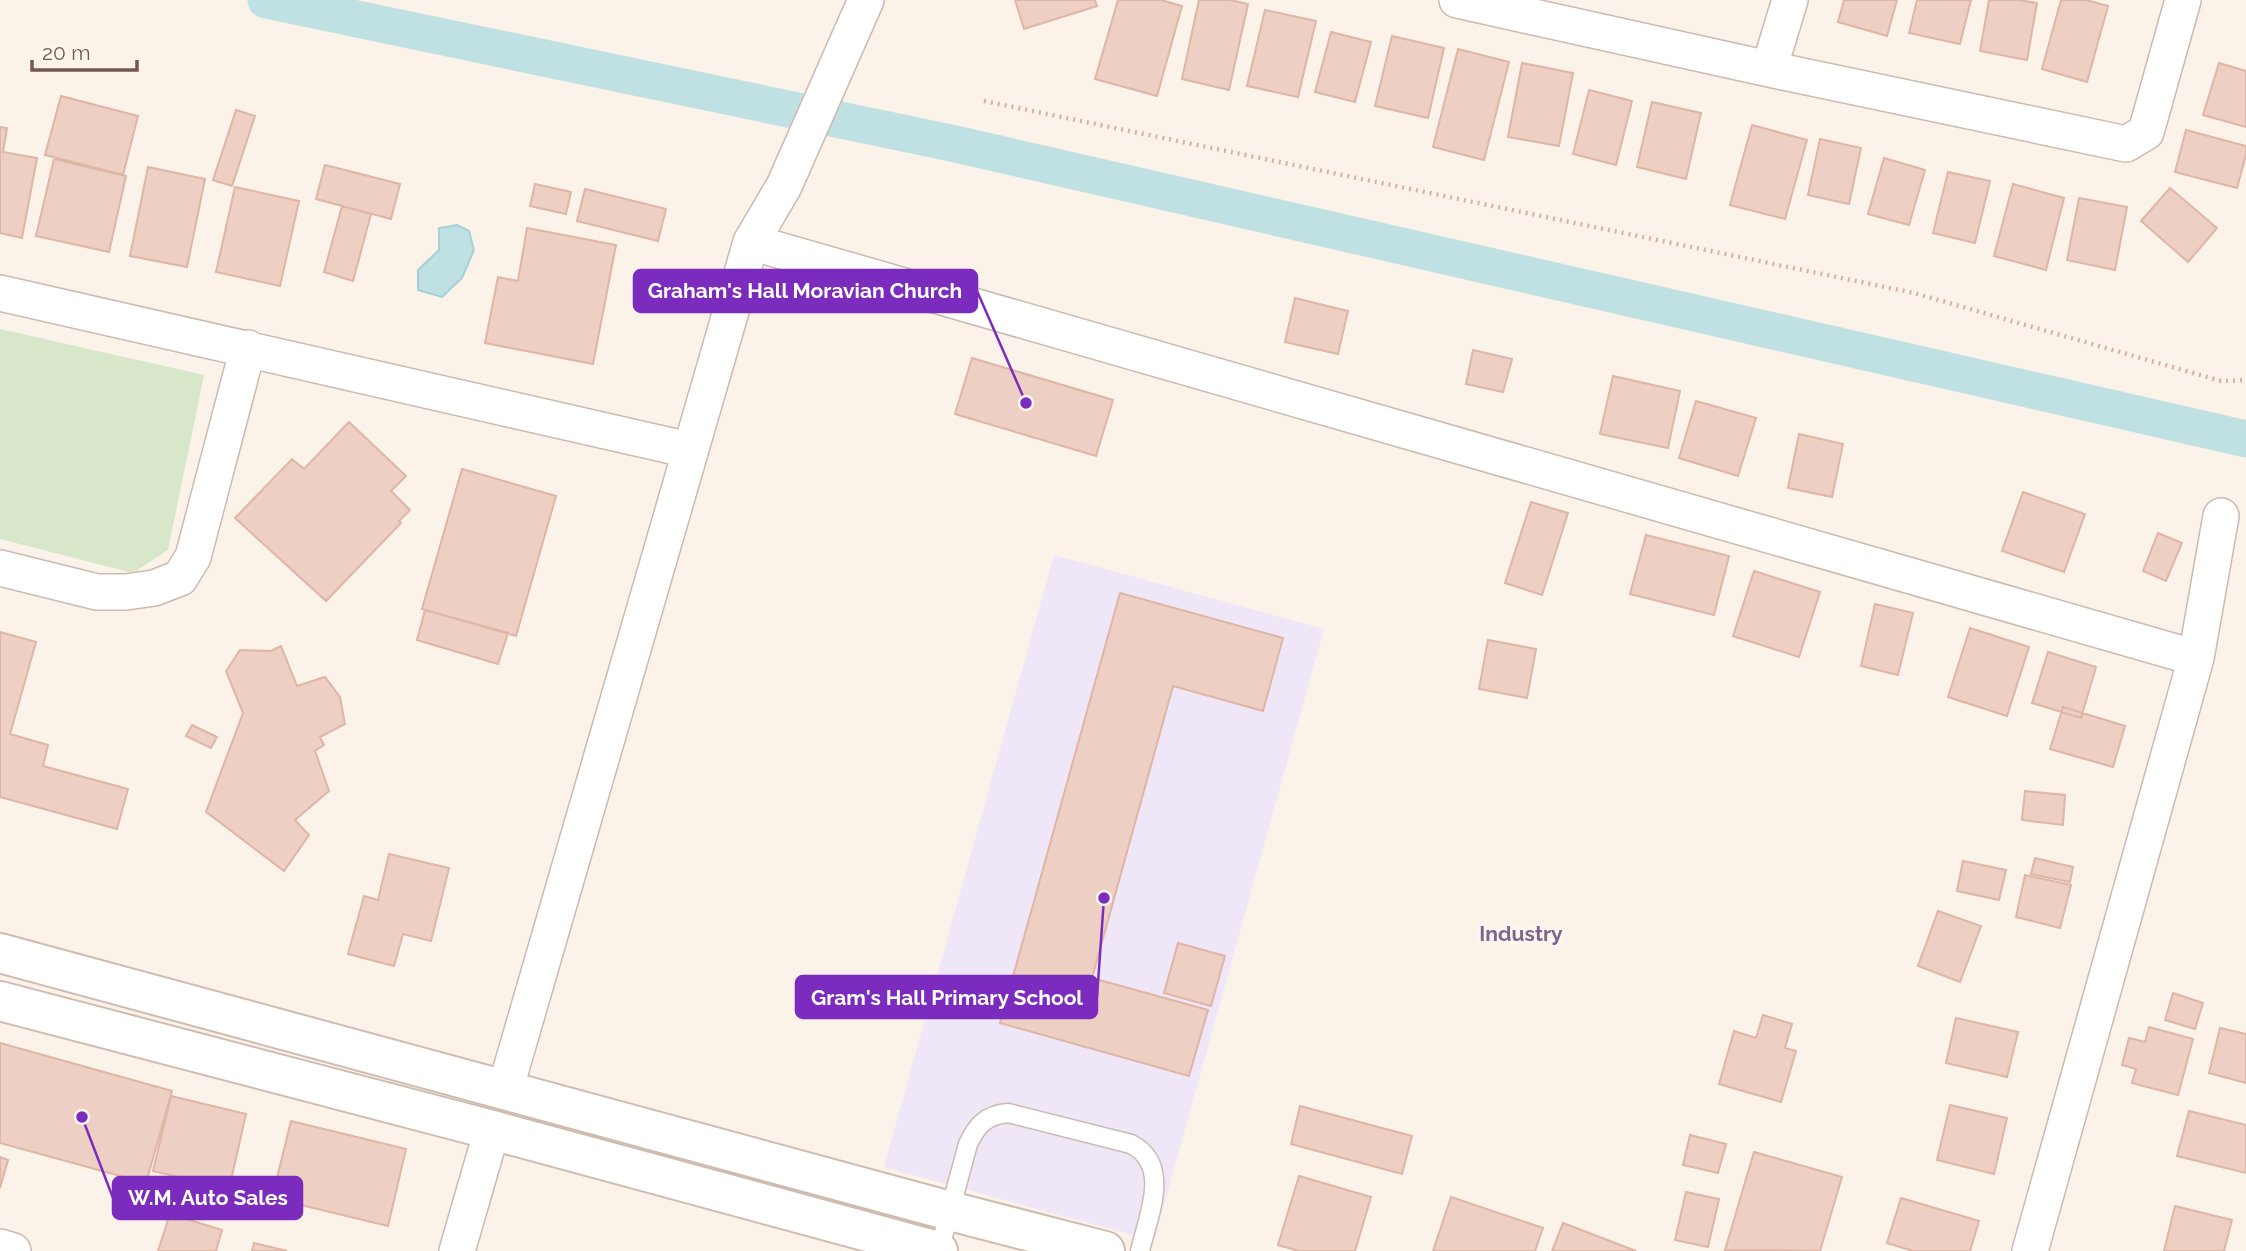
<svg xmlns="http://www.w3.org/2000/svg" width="2246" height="1251" font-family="Raleway,sans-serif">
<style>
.education{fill:#efe6f7}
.green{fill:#d8e7c9}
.water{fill:#bfe1e3;stroke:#a6d1d3;stroke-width:2}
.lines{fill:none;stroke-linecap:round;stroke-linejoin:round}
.canal{stroke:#bfe1e3;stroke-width:37}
.building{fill:#edd0c3;stroke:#dfb5a5;stroke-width:2}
.service-casing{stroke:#ccbab0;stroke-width:21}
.minor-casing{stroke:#ccbab0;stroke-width:38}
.secondary-casing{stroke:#d0bbb1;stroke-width:42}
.path{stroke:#d3b3a6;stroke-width:4.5;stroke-dasharray:2 5;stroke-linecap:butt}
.service{stroke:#fff;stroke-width:18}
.minor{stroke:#fff;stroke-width:35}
.secondary{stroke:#fff;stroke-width:38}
.labels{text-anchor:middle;stroke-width:7;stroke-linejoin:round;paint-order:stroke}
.neighbourhood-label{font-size:21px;font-weight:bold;fill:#7d668e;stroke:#fdf6ef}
.leader{fill:none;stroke:#7b2cbf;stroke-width:2.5}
.callout-dot{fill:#7b2cbf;stroke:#fdf6ef;stroke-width:2.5}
.callout{fill:#7b2cbf;stroke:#7b2cbf;stroke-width:2.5}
.callout-label{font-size:21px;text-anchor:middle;font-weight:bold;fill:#fff}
</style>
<rect width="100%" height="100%" fill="#fbf2e9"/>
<path class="education" d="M1054,555L1324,629L1154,1241L884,1167Z"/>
<path class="green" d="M0,329L204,375L168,550L133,573L0,539Z"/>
<path class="water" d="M457,225L469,231L474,250L462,278L442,297L418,290V270L439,250V228Z"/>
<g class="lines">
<path class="canal" d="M266,0L951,143L2246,439"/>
</g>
<path class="building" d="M1015,0H1095L1097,6L1024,29Z
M1118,0H1161L1182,6L1157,96L1095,79Z
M1199,0H1230L1248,4L1229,90L1182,79Z
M1844,0H1897L1887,36L1838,22Z
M1917,0H1971L1960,44L1909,33Z
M1989,0H2019L2037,3L2027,60L1980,51Z
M2061,0H2086L2108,6L2087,82L2042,69Z
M1265,10L1316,21L1298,97L1247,86Z
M1331,32L1371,42L1355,102L1315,92Z
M1392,36L1444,48L1428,118L1375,106Z
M1458,49L1509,62L1484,160L1433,147Z
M1522,63L1573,73L1559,146L1508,137Z
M2219,63L2246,71V127L2203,115Z
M1589,90L1632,101L1616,165L1573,154Z
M61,96L138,116L123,175L45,155Z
M1652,102L1701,113L1686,179L1637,167Z
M236,110L255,116L232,186L213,180Z
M1752,125L1807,140L1785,219L1730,205Z
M0,127L7,128L3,152L37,158L22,238L0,233Z
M2186,130L2246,146V155L2237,188L2175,172Z
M1820,139L1861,148L1849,204L1808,195Z
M1884,158L1925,170L1909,225L1868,214Z
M54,159L126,176L109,252L36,236Z
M325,165L400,184L391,219L316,199Z
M148,167L205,179L187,267L130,256Z
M1948,172L1990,181L1975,243L1933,233Z
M535,184L571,192L566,214L530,206Z
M2013,184L2064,198L2046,270L1994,256Z
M235,187L299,201L280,286L216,272Z
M2170,188L2217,228L2188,262L2141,221Z
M585,189L666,209L658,241L577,221Z
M2079,198L2127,207L2115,270L2067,260Z
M342,206L371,214L353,281L324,272Z
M527,228L616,245L593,364L485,343L498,277L518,281Z
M1295,298L1348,311L1338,354L1285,342Z
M1473,350L1512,359L1503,392L1466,384Z
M972,358L1113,400L1096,456L955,414Z
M1613,376L1680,391L1668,448L1600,434Z
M1696,401L1756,418L1738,476L1679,458Z
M349,422L406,476L391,491L410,510L399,521L401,523L326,601L235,518L292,459L304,469Z
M1799,434L1843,444L1832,497L1788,488Z
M462,469L556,496L516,636L422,609Z
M2023,492L2085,514L2064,572L2002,551Z
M1531,502L1568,513L1542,595L1505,583Z
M2158,533L2182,543L2166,581L2143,571Z
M1646,535L1729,556L1714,615L1630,594Z
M1754,571L1820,592L1799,657L1733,636Z
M1120,593L1283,638L1263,711L1173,686L1092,978L1208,1010L1189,1076L1000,1023Z
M1875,604L1913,613L1898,675L1861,666Z
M425,610L508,633L498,664L417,640Z
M1970,628L2029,647L2007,716L1948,697Z
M0,632L36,642L10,734L48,745L43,766L128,789L117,829L0,797Z
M1488,640L1536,649L1527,698L1479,689Z
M281,646L297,686L325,677L340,697L345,724L320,737L324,745L315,751L329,791L295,820L309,835L284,871L206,812L243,713L226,671L240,650L271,651Z
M2048,652L2096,667L2081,718L2032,703Z
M2063,707L2125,726L2113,767L2050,749Z
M192,725L217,737L211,748L186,736Z
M2025,791L2065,795L2063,825L2022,820Z
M389,854L449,868L431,941L403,934L394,966L348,954L364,896L378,900Z
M2035,858L2073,867L2070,882L2031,874Z
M1963,861L2006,870L1999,900L1957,891Z
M2025,875L2071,885L2060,928L2016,917Z
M1938,911L1981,926L1960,982L1918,966Z
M1178,943L1225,956L1211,1006L1164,993Z
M2173,993L2203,1003L2195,1029L2165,1020Z
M1763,1015L1792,1024L1785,1048L1796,1051L1781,1102L1719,1084L1734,1031L1756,1038Z
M1956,1018L2018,1032L2007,1077L1946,1063Z
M2149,1027L2193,1039L2178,1095L2132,1083L2136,1069L2122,1065L2129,1038L2145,1042Z
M2220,1028L2246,1034V1083L2209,1073Z
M0,1043L172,1091L146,1183L0,1143Z
M171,1096L246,1114L229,1189L153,1171Z
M1950,1105L2007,1118L1994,1174L1937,1160Z
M1300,1106L1412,1136L1402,1174L1291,1144Z
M2189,1111L2246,1125V1173L2177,1156Z
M291,1121L406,1149L388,1226L272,1198Z
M1690,1135L1726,1144L1718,1173L1683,1165Z
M1754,1152L1842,1177L1820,1251L1725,1250Z
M0,1157L8,1160L0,1188Z
M1299,1176L1371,1197L1355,1251H1299L1278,1245Z
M1686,1192L1719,1199L1708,1247L1675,1240Z
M1451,1197L1543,1228L1535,1251H1433Z
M1901,1198L1979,1221L1970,1251H1913L1887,1243Z
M2175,1206L2232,1220L2224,1251H2164Z
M170,1214L222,1230L216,1251H158Z
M1563,1223L1636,1251H1552Z
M254,1243L287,1251H252Z"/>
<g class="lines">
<g class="service-casing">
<path id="service" d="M939,1251L968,1144C977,1125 986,1115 1008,1113L1131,1144C1172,1165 1148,1216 1140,1251"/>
</g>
<g class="minor-casing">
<path id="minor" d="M1457,0L1769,69L2126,144L2146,132L2183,0
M1769,69L1790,0
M751,242L2196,658
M0,293L689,450
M0,568L97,592H126L154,588L180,578L193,557L248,348
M505,1090L751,242L784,186L866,0
M0,1247L13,1251
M457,1251L492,1130
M2030,1251L2196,658L2221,516"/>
</g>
<g class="secondary-casing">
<path id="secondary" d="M0,953L950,1211L1105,1251
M0,1001L492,1130L938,1251"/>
</g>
<path class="path" d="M984,101L1914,293L2221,381L2246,380"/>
<use href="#service" class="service"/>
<use href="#minor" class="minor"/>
<use href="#secondary" class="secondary"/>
</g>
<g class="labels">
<g class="neighbourhood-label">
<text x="1521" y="941">Industry</text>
</g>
</g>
<path class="leader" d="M1026 403L977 291M1104 898L1097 997M82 1117L113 1198"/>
<g class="callout-dot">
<circle cx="1026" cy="403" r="7"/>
<circle cx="1104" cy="898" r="7"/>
<circle cx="82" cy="1117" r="7"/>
</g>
<g class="callout">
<rect x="634" y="270" width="343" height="42" rx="7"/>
<rect x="796" y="976" width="301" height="42" rx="7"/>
<rect x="113" y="1177" width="189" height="42" rx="7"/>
</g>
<g class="callout-label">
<text x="805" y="298">Graham's Hall Moravian Church</text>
<text x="947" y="1005">Gram's Hall Primary School</text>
<text x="208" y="1205">W.M. Auto Sales</text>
</g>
<path d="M32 60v10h105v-10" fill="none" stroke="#73584f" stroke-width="3.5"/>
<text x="42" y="60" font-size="21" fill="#73584f" stroke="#fdf6ef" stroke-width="5" paint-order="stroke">20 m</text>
</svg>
